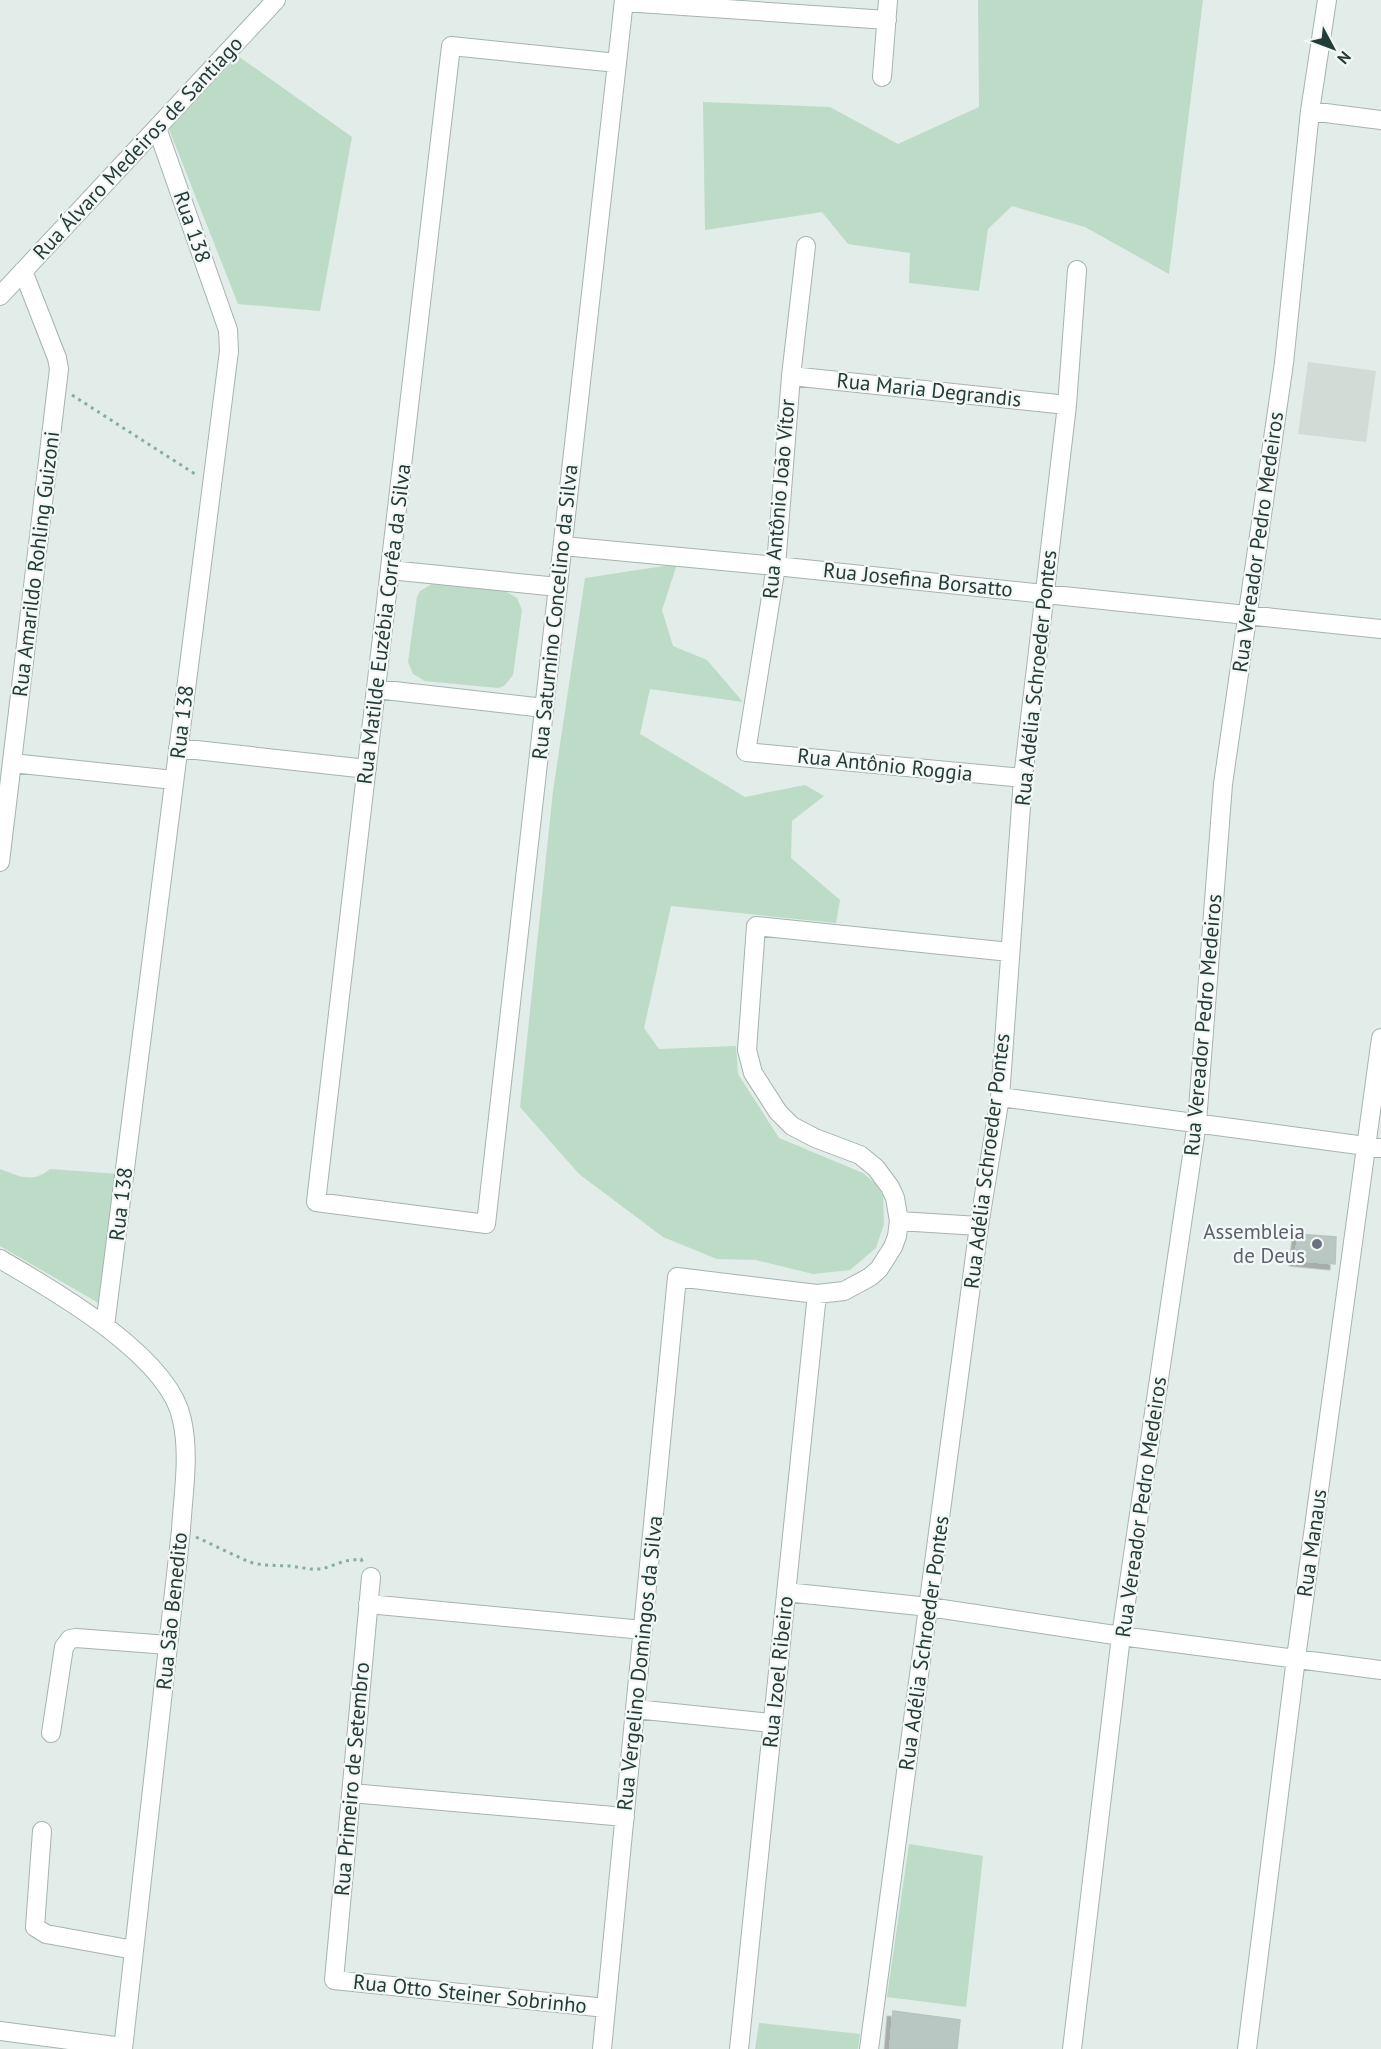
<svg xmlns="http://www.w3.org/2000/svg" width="1381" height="2049" font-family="'PT Sans',sans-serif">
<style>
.built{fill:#d1dcd7}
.green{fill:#bcdcc7}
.building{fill:#b8c7c2;stroke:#b5c5c0;stroke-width:1.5;filter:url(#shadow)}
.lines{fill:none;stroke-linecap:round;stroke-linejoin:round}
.minor-casing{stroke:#a5b4b0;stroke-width:20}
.path{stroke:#84aea4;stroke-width:3;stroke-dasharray:3 4.5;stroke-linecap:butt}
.minor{stroke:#fff;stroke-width:18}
.worship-dot{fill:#6b7280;stroke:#f3f8f6;stroke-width:2}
.labels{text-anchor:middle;stroke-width:4.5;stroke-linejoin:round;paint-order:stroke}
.street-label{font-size:21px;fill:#233c38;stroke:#f3f8f6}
.worship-label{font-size:21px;fill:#5b616d;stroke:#f3f8f6;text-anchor:end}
</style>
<defs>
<filter id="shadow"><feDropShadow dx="-5.5" dy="5.5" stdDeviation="0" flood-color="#0004"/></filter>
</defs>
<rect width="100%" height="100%" fill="#e2ece8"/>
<path class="built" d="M1308,362L1376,371L1366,442L1298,434Z"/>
<path class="green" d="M978,0H1203L1169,274L1085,227L1012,206L988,229L979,291L909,283L910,253L848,244L822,212L705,230L703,102L830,107L898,144L979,107Z
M238,56L352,137L320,311L238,304L169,129Z
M677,564L662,610L673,646L707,660L743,702L650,689L640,734L745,797L805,785L824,796L792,821L791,858L840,900L836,923L671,906L644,1028L659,1049L736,1046L738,1074L779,1138L863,1173L875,1183L883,1195L884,1224L876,1248L850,1270L813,1274L756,1260L717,1259L663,1237L579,1174L520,1107L553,791L585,578Z
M432,584L505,591L517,598L522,610L513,675L504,686L498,688L425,681L413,674L408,662L417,597L420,591Z
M0,1169C19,1176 32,1184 50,1169L119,1174L102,1305L0,1246Z
M909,1844L983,1856L966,2007L887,1997Z
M759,2023L860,2034L858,2049H755Z"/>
<path class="building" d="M1298,1234L1336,1237L1335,1264L1295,1260Z
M893,2011L960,2020L957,2049H890Z"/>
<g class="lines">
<g class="minor-casing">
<path id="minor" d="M624,2L887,20
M617,63L451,46L316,1202L486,1224L617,63L624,0
M882,77L888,0
M1310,111L1381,120
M806,246L791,376L776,566L746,752L1023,778
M0,296L276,0
M791,376L1067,405
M563,546L776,566L1381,629
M390,570L558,587
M376,689L544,708
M178,748L367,769
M12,763L174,780
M0,862L59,369L57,358L23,271
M1000,1097L1381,1148
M899,1221L979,1226
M0,1259C53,1290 170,1356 182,1420C190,1456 183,1494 181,1530L123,2049
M105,1326L229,351L228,330L157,128
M371,1577L334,1980L606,2008
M786,1592L929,1607L1121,1636L1381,1670
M368,1604L643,1630
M635,1709L772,1723
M51,1733L64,1647L70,1639L76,1638L168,1645
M351,1793L625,1817
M42,1831L35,1927L46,1934L134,1950
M0,2031L123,2047
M602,2049L677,1277L817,1294L844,1291L870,1277L879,1269L893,1247L897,1236L899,1221L895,1198L890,1187L876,1168L860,1155L815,1138L792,1126L778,1112L753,1073L747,1050L756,926L1010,952
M739,2049L817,1294
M869,2049L979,1226L1000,1097L1023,778L1067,405L1077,270
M1072,2049L1121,1636L1197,1122L1223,784L1284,363L1310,111L1327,0
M1247,2049L1296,1658L1381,1038"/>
</g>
<path class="path" d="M72,395L195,474
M196,1537L249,1562L263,1565L290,1566L310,1569H322L345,1561L361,1559L363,1563"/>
<use href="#minor" class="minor"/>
</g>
<circle class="worship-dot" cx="1317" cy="1244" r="6"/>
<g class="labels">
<g class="street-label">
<text transform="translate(138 148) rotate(-47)" y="7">Rua Álvaro Medeiros de Santiago</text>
<text transform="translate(192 227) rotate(71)" y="7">Rua 138</text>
<text transform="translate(929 390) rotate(6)" y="7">Rua Maria Degrandis</text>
<text transform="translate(779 499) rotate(-85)" y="7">Rua Antônio João Vítor</text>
<text transform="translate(1258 542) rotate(-82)" y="7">Rua Vereador Pedro Medeiros</text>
<text transform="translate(36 564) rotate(-83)" y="7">Rua Amarildo Rohling Guizoni</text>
<text transform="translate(918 580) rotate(6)" y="7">Rua Josefina Borsatto</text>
<text transform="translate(555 612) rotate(-84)" y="7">Rua Saturnino Concelino da Silva</text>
<text transform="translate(384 624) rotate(-83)" y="7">Rua Matilde Euzébia Corrêa da Silva</text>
<text transform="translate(1036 678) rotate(-84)" y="7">Rua Adélia Schroeder Pontes</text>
<text transform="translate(182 722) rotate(-83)" y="7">Rua 138</text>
<text transform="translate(885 765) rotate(6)" y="7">Rua Antônio Roggia</text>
<text transform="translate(1203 1025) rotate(-85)" y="7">Rua Vereador Pedro Medeiros</text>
<text transform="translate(987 1161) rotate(-83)" y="7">Rua Adélia Schroeder Pontes</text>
<text transform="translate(121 1204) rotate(-83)" y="7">Rua 138</text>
<text transform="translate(1141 1507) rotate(-82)" y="7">Rua Vereador Pedro Medeiros</text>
<text transform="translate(1312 1543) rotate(-82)" y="7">Rua Manaus</text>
<text transform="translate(172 1611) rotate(-84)" y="7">Rua São Benedito</text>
<text transform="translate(924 1643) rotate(-82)" y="7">Rua Adélia Schroeder Pontes</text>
<text transform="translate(640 1663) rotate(-84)" y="7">Rua Vergelino Domingos da Silva</text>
<text transform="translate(778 1672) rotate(-84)" y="7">Rua Izoel Ribeiro</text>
<text transform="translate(352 1779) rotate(-85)" y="7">Rua Primeiro de Setembro</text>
<text transform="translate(470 1994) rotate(6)" y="7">Rua Otto Steiner Sobrinho</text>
</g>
<g class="worship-label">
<text x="1305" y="1239">Assembleia<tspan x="1305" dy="24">de Deus</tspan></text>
</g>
</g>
<g transform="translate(1333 48) rotate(131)" stroke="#f3f8f6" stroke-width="4.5" paint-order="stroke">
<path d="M0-4.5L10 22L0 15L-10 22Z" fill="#233c38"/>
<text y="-9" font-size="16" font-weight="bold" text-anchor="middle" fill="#233c38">N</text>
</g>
</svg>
